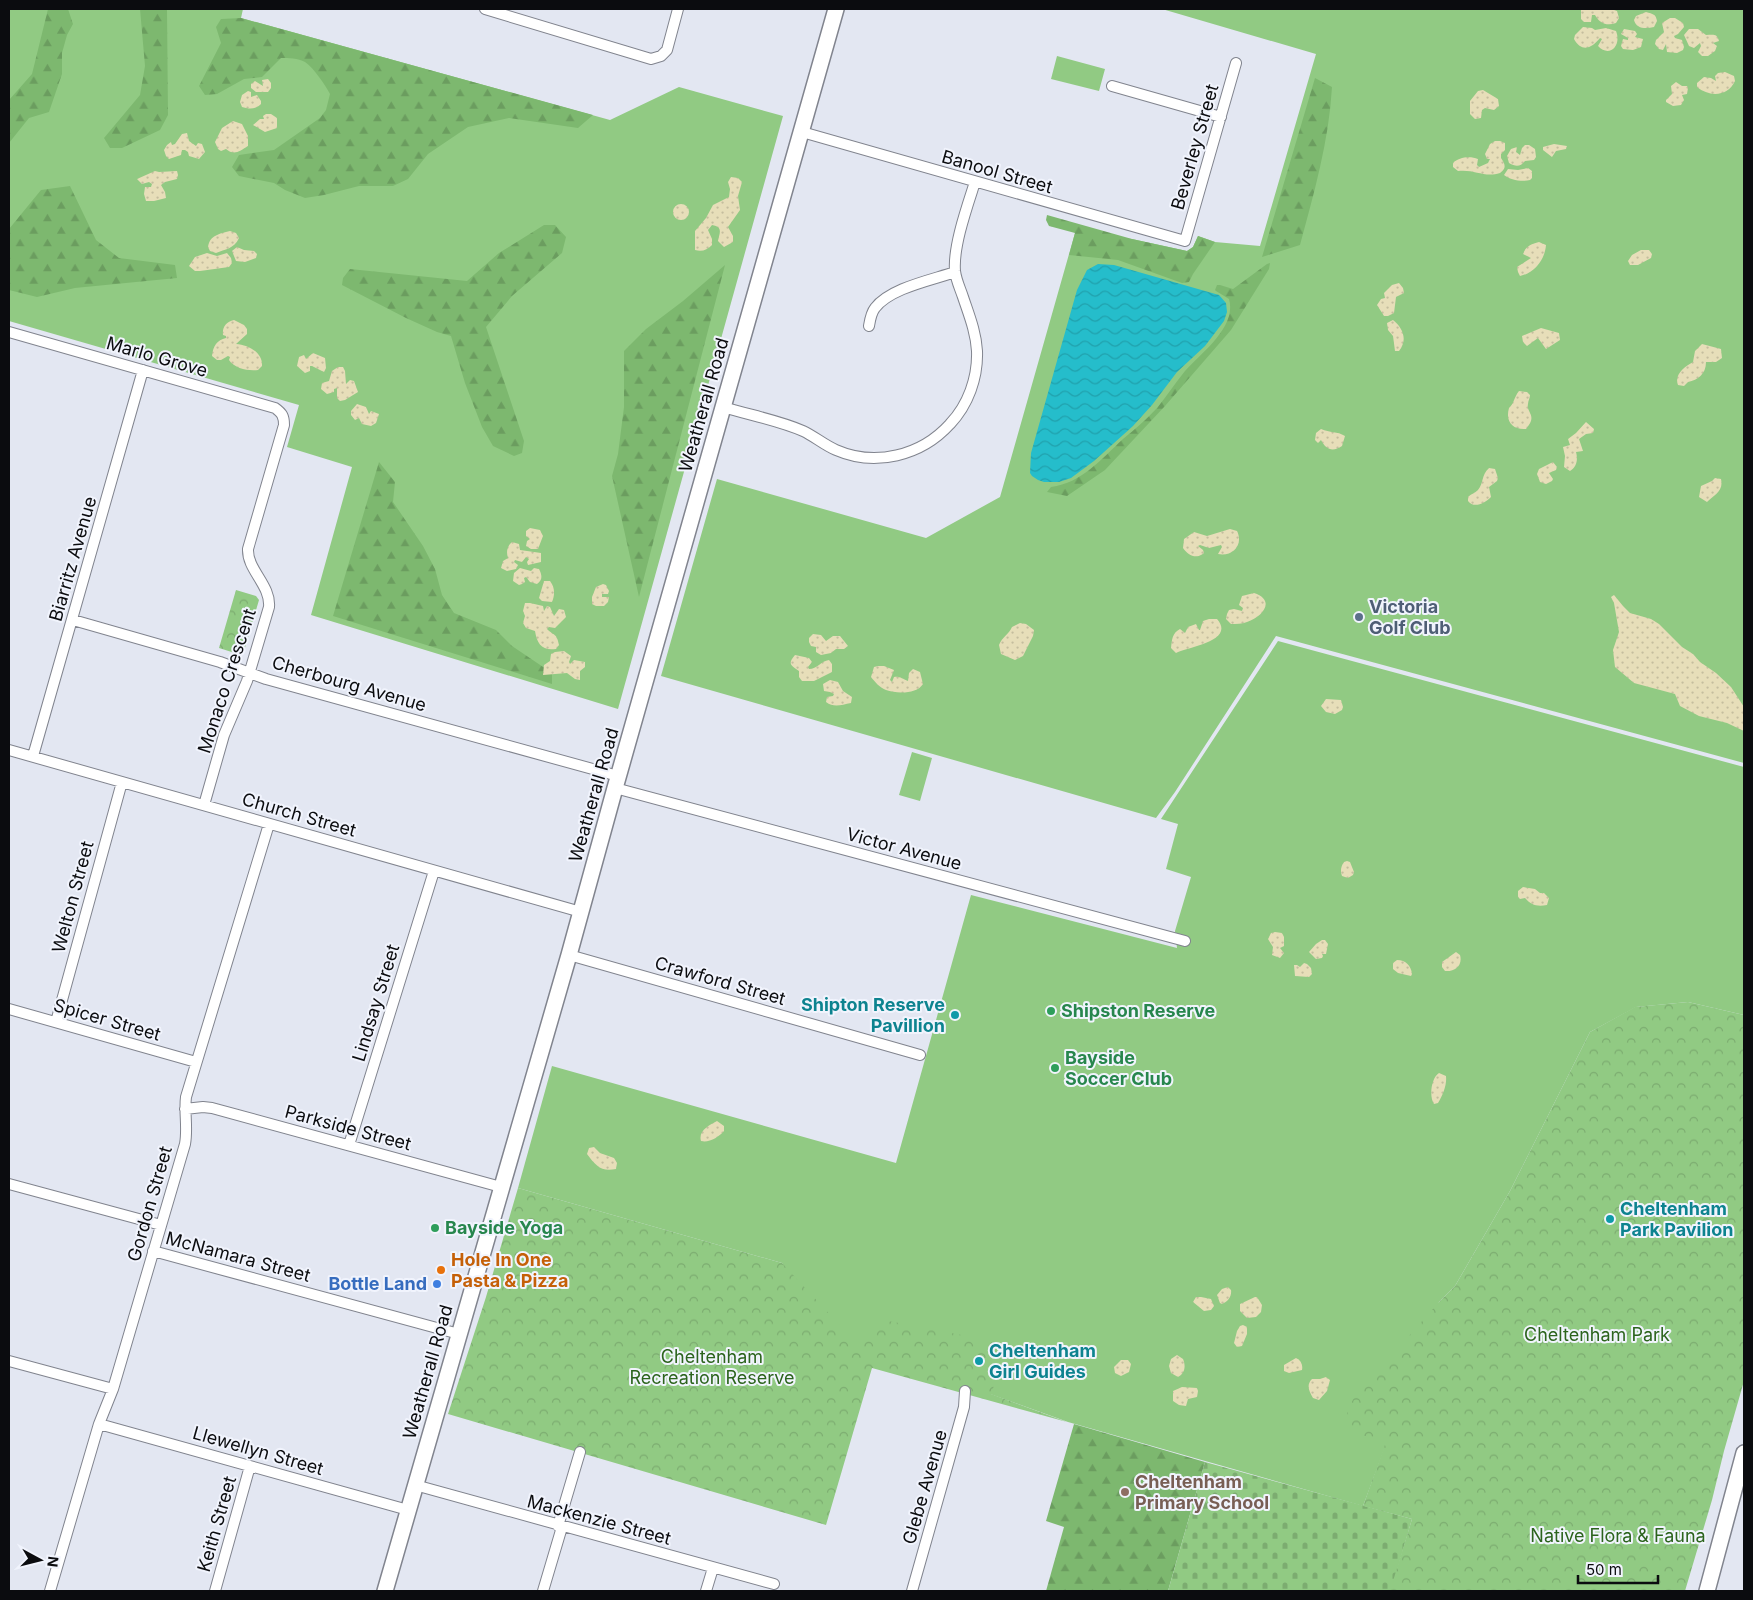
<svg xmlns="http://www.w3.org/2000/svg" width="1753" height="1600" font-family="Inter,sans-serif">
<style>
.green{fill:#91ca83}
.forest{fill:url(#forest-firs)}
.sand{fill:url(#sand-dots)}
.cemetery{fill:url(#cemetery-stones)}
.park{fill:url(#park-crowns)}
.water{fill:url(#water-waves)}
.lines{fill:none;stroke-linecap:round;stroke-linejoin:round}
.street-casing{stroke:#81848e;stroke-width:12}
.secondary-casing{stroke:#81848e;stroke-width:18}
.street{stroke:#fff;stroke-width:10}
.secondary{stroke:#fff;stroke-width:15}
.service-dot{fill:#5c6f8a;stroke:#f1f4fd;stroke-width:2}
.leisure-dot{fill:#2e9e5b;stroke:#f1f4fd;stroke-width:2}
.culture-dot{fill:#0f9aa8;stroke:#f1f4fd;stroke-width:2}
.food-dot{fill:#e8710a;stroke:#f1f4fd;stroke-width:2}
.shop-dot{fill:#3f7fe0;stroke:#f1f4fd;stroke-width:2}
.education-dot{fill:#8d6e63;stroke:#f1f4fd;stroke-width:2}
.labels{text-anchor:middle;stroke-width:4;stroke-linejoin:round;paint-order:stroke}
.street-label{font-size:18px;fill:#0b0c0f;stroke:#f1f4fd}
.service-label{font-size:18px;font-weight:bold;fill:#4e5e75;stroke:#f1f4fd;text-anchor:start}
.culture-label{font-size:18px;font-weight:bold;fill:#0d838f;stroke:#f1f4fd;text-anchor:start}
.leisure-label{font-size:18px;font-weight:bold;fill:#27864d;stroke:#f1f4fd;text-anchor:start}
.food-label{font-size:18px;font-weight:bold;fill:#c56008;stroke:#f1f4fd;text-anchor:start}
.shop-label{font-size:18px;font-weight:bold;fill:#366cbe;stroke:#f1f4fd;text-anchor:end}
.park-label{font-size:18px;fill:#2c641d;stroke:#f1f4fd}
.education-label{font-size:18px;font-weight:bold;fill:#785e54;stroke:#f1f4fd;text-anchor:start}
</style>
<defs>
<pattern id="forest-firs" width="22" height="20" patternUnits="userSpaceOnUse" patternTransform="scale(1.25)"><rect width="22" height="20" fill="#7db86f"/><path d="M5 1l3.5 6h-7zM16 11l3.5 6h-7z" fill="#6b9d5f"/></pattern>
<pattern id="sand-dots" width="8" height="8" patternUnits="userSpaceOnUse" patternTransform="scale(1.25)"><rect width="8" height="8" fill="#e7deb9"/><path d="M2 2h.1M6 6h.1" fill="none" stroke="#c5bd9e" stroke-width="1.8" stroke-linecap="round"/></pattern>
<pattern id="cemetery-stones" width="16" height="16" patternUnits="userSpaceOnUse" patternTransform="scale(1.25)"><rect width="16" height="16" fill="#91ca83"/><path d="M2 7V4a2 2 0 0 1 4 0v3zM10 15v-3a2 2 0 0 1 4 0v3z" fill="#7cac70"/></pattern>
<pattern id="park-crowns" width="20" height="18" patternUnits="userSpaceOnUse" patternTransform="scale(1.25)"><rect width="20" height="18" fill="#91ca83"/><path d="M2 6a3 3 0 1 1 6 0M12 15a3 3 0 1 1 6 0" fill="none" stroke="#7cac70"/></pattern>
<pattern id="water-waves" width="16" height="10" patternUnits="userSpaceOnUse" patternTransform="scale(1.25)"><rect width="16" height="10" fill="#25bdcb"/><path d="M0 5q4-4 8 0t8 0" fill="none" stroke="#20a1ad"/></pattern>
</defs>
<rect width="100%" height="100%" fill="#e3e7f2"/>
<path class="green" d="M9,9H243L241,18L610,120L679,87L783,116L618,709L311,615L352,467L287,447L299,405L9,321Z
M1162,9H1744V763L1276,636L1175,792L1156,818L661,676L717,479L926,538L1000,497L1075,233L1132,239L1187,251L1193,247L1198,236L1215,242L1260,246L1316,54Z
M1057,56L1105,69L1099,91L1051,79Z
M1278,641L1744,767V1015L1688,1002L1636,1007L1590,1032L1510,1191L1455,1286L1439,1302L1363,1506L1068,1422L990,1394L1008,1344L861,1348L848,1361L782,1263L518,1188L552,1066L896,1163L971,895L1177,948L1175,931L1191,877L1166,869L1178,824L1161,819Z
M912,752L932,758L920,801L899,795Z"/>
<path class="forest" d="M48,9H68L73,24L67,35L62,53V74L49,112L29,118L9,143V100L32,74Z
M140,9H167L168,115L160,130L122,148H110L104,138L140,95L145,66Z
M241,18L593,115L578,128L509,118L468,127L428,154L408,179L393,186H359L324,195L305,198L285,190L274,183L239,176L232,167L239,155L274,150L320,118L326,110L330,94C325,85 314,68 305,62C298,58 288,58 281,58L262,77L244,79L217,94L205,95L199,86L221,43L216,27L221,19Z
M1315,78L1332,87C1329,141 1314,193 1300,245L1262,257Z
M70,186L96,240L119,258L175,265L177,278L75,288L37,297L9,290V229L41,190Z
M1047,215L1132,239L1187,251L1193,247L1198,236L1215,242L1193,274L1189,282L1182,283L1118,260L1069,255L1075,233L1049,226L1046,220Z
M544,225H555L566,237L562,253L512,296L486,327L524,441L522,453L514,456L493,446L482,427L465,383L451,336L437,332L406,318L342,285L343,278L350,269L467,281L499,253Z
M1270,263L1269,269L1231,330L1165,406L1105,470L1067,496L1047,492L1051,487C1082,483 1101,459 1123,439C1135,429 1146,420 1157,408C1167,396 1175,383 1185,371C1201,353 1237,327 1229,299L1216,291L1215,290L1217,285H1220L1233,289L1267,264Z
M725,265L639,597L612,476L618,454L624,407V351L646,329L683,301Z
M379,462L395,482L393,502L423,546L435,569L442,595L454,613L496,630L512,646L552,673V684L333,616Z
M1074,1424L1205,1462L1168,1591H1046L1064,1527L1046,1521Z"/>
<path class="sand" d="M1581,9H1611L1617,11L1619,18L1616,23C1607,26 1600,24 1595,15H1592L1591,22H1584L1581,19Z
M1646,12C1653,14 1656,14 1657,21L1654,27C1646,29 1636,29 1634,20L1636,16Z
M1670,18H1675L1683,23L1684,27L1678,34L1674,36L1675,38L1682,40L1684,47L1683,50L1677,53L1667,52L1666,44L1663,50L1659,49L1655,44L1656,40L1664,32L1662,23Z
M1583,27L1592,28L1595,30L1606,28L1616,31C1622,46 1609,58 1598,46L1602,39L1600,38C1592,48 1582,53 1574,39L1575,35Z
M1624,29L1635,31L1637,34L1635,37L1643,39L1641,47L1633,50L1623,49L1621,46L1623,39L1628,40V38L1621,34Z
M1689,29H1698L1706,35C1713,35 1717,33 1719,41L1713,43L1717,46L1715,51L1708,56H1702L1698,52L1701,46L1700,43L1694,48L1689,46L1684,35Z
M1725,72L1734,76L1735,81C1728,97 1709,97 1697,87V83L1704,77L1711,78L1716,81L1715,76L1718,73Z
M268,79L271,83V88L268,92H256L251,88V84L255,81L263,86L262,80Z
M1676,82L1682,86H1687L1688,88L1687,94L1682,95L1684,100L1681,105L1673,106L1666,102V100L1672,94L1671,86Z
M1483,90L1498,99L1499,106L1494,110L1485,108L1482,110L1481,118L1475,119L1470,114V101L1478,91Z
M248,91L251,92V97L257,95L261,101V104C255,110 248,109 242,107L240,102L242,95Z
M266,114H271L277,118V128L265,132L253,125L260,119H264L263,116Z
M233,121L242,124L248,136V146C240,151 234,156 226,149L221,151L218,149L215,142L222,128Z
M187,133L189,141L196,146L198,143L202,144L205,152L199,159L189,156L188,152L185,150H182L181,155L169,159L166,156L164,150L167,145L171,142L172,145L175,144L182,134Z
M1495,141H1500L1505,143V150L1501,154V158C1505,164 1507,168 1500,173C1484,178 1475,169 1458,171L1453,167V163C1459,157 1470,156 1478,159L1477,165L1479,167L1488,163L1490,159H1487L1485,154L1490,144Z
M1554,144L1567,146L1566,149L1556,151L1552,157L1543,150V147Z
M1525,145H1529L1535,149L1536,157L1534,160L1525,161C1520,167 1516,167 1509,163L1507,156L1511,149L1517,147L1516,152L1520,155L1522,148Z
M1528,168L1532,171V178L1530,180C1522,182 1510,180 1504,175L1508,169L1518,170Z
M155,171L159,172L177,171L178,175L177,179L165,182L161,185L165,192L166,198L154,201H146L144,194L145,187H151L152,184L149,182L142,184L137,179Z
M731,177L738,178L742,182L738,196L740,210L728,227L733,236V242L724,247L718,241C719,234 724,227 712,225L708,230L712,239V245C707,250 702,252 695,250V231L706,218L713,205L729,197L730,189L728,182Z
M673 212a8 8 0 1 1 16 0a8 8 0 1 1-16 0Z
M230,231L236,233L239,238C234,249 225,249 216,253L210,251L208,247C210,235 219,234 230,231Z
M1539,242L1546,245C1545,259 1535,273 1520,276L1518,272L1517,267L1531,258L1523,254C1526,246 1531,244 1539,242Z
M237,247L244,250L254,251L257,254L256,258L245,262L236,261L232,251Z
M1641,250H1649L1652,254L1651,258L1638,265H1630L1628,261L1632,255Z
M207,253L217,256L227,253L231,258L232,263L229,267L200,271H195L189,266L195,257Z
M1399,283L1403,288L1404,293L1396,297L1394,313L1388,316H1384L1377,305L1381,299L1385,298L1384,293L1392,285Z
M234,320L244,325L247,329V334L236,344C248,345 263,352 262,366L258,370C248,371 235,369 229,360L230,357L228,356L221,360H217L212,356C213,346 217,340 226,338V336L223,335C222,327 226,322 234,320Z
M1393,320C1403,328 1408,340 1399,351H1395L1393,336L1388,330L1387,323Z
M1541,328L1559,333L1560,340L1546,349L1538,338L1527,346L1523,342L1522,336Z
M1702,344L1721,349L1722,358L1716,362H1706C1706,374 1698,380 1688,382L1684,386L1678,385C1674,375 1684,367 1693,362L1695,351Z
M313,353L325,358L326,368L324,372L312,366H310V371L305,373L297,366L299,357L304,355L306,359Z
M338,367H343L345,371L346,384L350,380L354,381L358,392L345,400L340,401L337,398V388L334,389V392L327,394L321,389L322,383L329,381L332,371Z
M1519,391L1527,392L1530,395C1530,398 1528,401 1528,404C1526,413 1538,415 1526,429C1513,430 1505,422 1509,408C1514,404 1514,397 1519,391Z
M357,404L366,407L369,414L371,411L379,414L376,423L371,426L362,424L359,418L355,420L351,415V411Z
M1586,422L1594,429L1593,433L1586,434L1579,439L1583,451L1576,452C1578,459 1577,467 1570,471L1564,467L1565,456L1563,447L1570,445L1568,439L1576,433Z
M1321,429C1330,433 1337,431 1345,436L1342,446C1333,452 1326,450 1321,440L1318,443L1315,440L1316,433Z
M1553,462L1557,467L1556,470L1549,473L1553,479L1552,481L1546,484L1540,482L1537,474L1539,469Z
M1489,468L1495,469L1498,478L1497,481L1489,487L1491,497C1485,503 1474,509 1468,501V497C1471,494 1475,493 1478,490C1484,483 1481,475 1489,468Z
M1715,478L1721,479C1724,492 1713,495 1707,502L1699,497L1701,486L1712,481Z
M530,528L540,530L543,536L538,549H531L526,546L527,541L530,539L526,536V531Z
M1230,529L1237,531C1244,545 1232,557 1218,554L1222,547L1221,545L1209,548L1200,545L1198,546L1203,550L1204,553C1196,560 1188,555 1183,548L1184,539L1194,532L1207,536Z
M512,542L519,544L520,550L541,553V562L528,565L527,562L529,559L526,557L522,562L515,560L514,562L518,565L516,569L507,571L501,568L503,561L508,558C506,552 507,546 512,542Z
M520,568L531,571L534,568L539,569C542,575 543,580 537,584L530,582L526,577L524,578L525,582L522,584L519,585L513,581L514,573Z
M544,581H550C555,587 555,595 552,602L542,601L539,598Z
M603,584L606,585L609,591L608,594H602V597H609L608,602L604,606H596L592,604V597L596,587Z
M1254,593C1276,600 1263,617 1247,622C1242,624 1236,624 1231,624L1226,619L1227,614L1229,610L1234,609L1242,611L1243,608L1239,605L1242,596Z
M1614,595L1623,606L1630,613L1651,619L1659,624L1682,647L1693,654L1700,662L1716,673L1731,687L1744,707V731L1727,723L1699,716L1680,706L1675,694L1634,683L1615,667L1613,650L1619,632L1614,603L1611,597Z
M525,603H530L543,606L544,611L547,606L550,607L554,616L559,609L564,610L566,617L555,628L549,627L547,629C554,636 557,633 559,645L556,649C542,651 537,644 535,631L526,628L523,623L525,616L523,611Z
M1209,619H1217C1236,641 1188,647 1176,653L1171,648C1172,640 1172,633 1180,629L1185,633L1188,627L1196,624L1199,630H1200L1203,621Z
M1020,623L1026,624L1034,630L1033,636L1023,656L1015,660L1001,654L999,645C1002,637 1009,634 1012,627Z
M813,634L821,635L826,641L833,636H840L848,646L844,649H836L831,653L821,655L816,652V647L811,646L809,642V638Z
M564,651L571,656L569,662L570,664L574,660L585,662V667L580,671V680L575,679L567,673L543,675L544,665L550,661L551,654L555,652Z
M795,655L809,658L812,662L808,667L809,669C817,669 821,661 829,660L832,664V672L814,681H802L799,677V671C793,666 786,665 795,655Z
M878,666H884L894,670L890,680L892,682L894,677C900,676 902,679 908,681L909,673L913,669L920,672L923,684C917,694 897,694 886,690C880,688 875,682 871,677L874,667Z
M830,680L838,682L843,691L852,697L851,703C841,705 834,708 826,702L827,697L833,696L834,694L830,692L824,691L823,684Z
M1326,699L1341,700L1343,707L1342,710L1335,714L1326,712L1321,706Z
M1347,861L1350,862L1354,872L1353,875L1348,878L1342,876C1340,871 1341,866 1344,862Z
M1523,887L1535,889L1540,893H1544L1549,898L1547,905C1537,907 1531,905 1525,898L1520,899L1518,897V891Z
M1275,932L1282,933L1284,937V946L1280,948L1284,953L1280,958L1272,955L1273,947L1268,939L1271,933Z
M1322,940H1325L1328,944L1326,954H1322L1323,956L1322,958L1316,959L1309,952L1316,944Z
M1456,952L1460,955C1463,965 1455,972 1445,971L1442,967V962Z
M1397,960C1406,960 1411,966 1412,974L1411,976L1398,973L1393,969V963Z
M1304,963L1307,964L1311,968L1312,974L1309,977L1295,976L1294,965H1297L1300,967Z
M1439,1073L1446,1076C1447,1085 1443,1095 1438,1103L1434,1104C1429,1097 1431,1078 1439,1073Z
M717,1121L724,1126V1131C719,1137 709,1143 701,1141C698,1131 709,1125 717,1121Z
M594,1147L600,1153L614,1158L617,1163L616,1169C601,1172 596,1166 587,1154L589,1148Z
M1228,1287L1231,1290C1232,1296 1228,1302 1222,1304L1220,1303L1217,1295L1222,1289Z
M1196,1297H1201L1211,1299L1214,1306L1211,1310L1204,1311L1193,1302Z
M1255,1297H1257L1262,1305L1261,1312L1256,1317L1247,1318L1240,1311V1304Z
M1243,1325L1247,1327V1334L1242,1346L1237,1347L1234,1343L1237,1331L1240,1326Z
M1177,1355L1183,1359C1186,1366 1185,1373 1178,1377L1171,1373L1169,1366L1171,1359Z
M1296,1358C1301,1360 1303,1365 1302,1370L1289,1373L1284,1371V1365Z
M1121,1360H1128L1131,1364L1129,1372L1121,1376L1115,1373L1114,1367Z
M1326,1377L1330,1380L1327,1391L1319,1400L1313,1398C1309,1391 1306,1385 1312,1379H1320Z
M1182,1387L1197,1388L1198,1391L1197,1397L1188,1399L1186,1406L1179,1405L1173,1401V1391Z"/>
<path class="cemetery" d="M1205,1462L1412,1519L1391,1591H1168Z"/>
<path class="park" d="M236,590L256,596L259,600L244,651L238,654L219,648Z
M1688,1002L1744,1015V1381L1724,1451L1712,1500L1685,1591H1390L1412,1519L1363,1506L1386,1442L1341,1429L1353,1399L1439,1302L1455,1286L1510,1191L1590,1032L1635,1007Z
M518,1188L782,1263L861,1348L883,1320L1009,1344L991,1394L1067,1422L872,1368L826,1525L448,1414L486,1297Z"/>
<path class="water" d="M1098,264L1114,265L1219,295L1226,303L1227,312L1224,321L1205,346L1177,372L1152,405L1133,426L1094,461L1071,478L1059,482H1044L1038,480L1032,476L1030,473L1031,453L1077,290L1087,270Z"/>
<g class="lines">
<g class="street-casing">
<path id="street" d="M485,9L651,59L661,56L667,50L678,9
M1112,86L1221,117
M802,132L1185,241L1236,63
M869,326C870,320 871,313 875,308C890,288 932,280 955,272
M9,332L275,408C282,413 284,416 284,425L248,549C247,570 271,585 269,607L247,681L224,735L204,805
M723,407C749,415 778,420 803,431C814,436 824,445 836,450C875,467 921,456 950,424C968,405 978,378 977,351C976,332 969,315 963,297C960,288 956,280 955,271C953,246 967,207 975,182
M73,620L220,662L266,679L618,776
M9,750L581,912
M33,756L143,370
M615,788L1185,941
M569,955L920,1055
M9,1009L196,1062
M56,1022L122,782
M185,1109L203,1107L212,1108L501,1187
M349,1145L434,871
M9,1184L161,1225
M153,1251L459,1334
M9,1361L113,1389
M99,1424L408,1510
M415,1485L774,1584
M558,1526L580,1452
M50,1591L99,1424L113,1389L185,1144C188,1128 184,1112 186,1097L269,824
M215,1591L250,1466
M543,1591L562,1527
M706,1591L713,1568
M912,1591L964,1407L965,1391"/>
</g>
<g class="secondary-casing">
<path id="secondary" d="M385,1591L569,955L615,788L836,9
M1707,1591L1744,1453"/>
</g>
<use href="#street" class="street"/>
<use href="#secondary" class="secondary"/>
</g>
<circle class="service-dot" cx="1359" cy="617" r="5"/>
<g class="leisure-dot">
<circle cx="1051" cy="1011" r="5"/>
<circle cx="1055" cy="1068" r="5"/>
<circle cx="435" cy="1228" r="5"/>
</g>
<g class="culture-dot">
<circle cx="955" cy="1015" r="5"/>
<circle cx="1610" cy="1219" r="5"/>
<circle cx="979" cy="1361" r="5"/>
</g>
<circle class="food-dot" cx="441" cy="1270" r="5"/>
<circle class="shop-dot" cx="437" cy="1284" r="5"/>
<circle class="education-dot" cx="1125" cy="1492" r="5"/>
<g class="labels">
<g class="street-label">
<text transform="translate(1195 147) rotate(-74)" y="6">Beverley Street</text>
<text transform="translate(997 172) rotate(16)" y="6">Banool Street</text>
<text transform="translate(157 357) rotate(16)" y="6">Marlo Grove</text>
<text transform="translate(704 405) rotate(-74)" y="6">Weatherall Road</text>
<text transform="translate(73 559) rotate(-74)" y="6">Biarritz Avenue</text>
<text transform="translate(227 681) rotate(-72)" y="6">Monaco Crescent</text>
<text transform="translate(349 684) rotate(16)" y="6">Cherbourg Avenue</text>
<text transform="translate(594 795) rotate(-74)" y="6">Weatherall Road</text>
<text transform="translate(299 815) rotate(16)" y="6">Church Street</text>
<text transform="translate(904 849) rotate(15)" y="6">Victor Avenue</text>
<text transform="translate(73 897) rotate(-75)" y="6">Welton Street</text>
<text transform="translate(720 981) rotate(16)" y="6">Crawford Street</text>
<text transform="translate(376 1003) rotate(-73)" y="6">Lindsay Street</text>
<text transform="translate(107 1020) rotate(16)" y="6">Spicer Street</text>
<text transform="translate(348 1128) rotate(15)" y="6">Parkside Street</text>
<text transform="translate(150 1204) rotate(-74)" y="6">Gordon Street</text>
<text transform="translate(238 1257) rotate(15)" y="6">McNamara Street</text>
<text transform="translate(428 1372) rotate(-74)" y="6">Weatherall Road</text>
<text transform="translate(258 1451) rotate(16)" y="6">Llewellyn Street</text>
<text transform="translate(925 1487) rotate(-74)" y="6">Glebe Avenue</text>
<text transform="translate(599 1520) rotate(15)" y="6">Mackenzie Street</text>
<text transform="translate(217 1524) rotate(-74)" y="6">Keith Street</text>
</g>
<g class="service-label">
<text x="1369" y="613">Victoria<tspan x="1369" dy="21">Golf Club</tspan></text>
</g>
<g class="culture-label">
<text x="945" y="1011" text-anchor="end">Shipton Reserve<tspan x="945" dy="21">Pavillion</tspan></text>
<text x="1620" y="1215">Cheltenham<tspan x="1620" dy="21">Park Pavilion</tspan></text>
<text x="989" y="1357">Cheltenham<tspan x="989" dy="21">Girl Guides</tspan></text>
</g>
<g class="leisure-label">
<text x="1061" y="1017">Shipston Reserve</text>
<text x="1065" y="1064">Bayside<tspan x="1065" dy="21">Soccer Club</tspan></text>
<text x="445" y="1234">Bayside Yoga</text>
</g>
<g class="food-label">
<text x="451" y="1266">Hole In One<tspan x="451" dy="21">Pasta &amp; Pizza</tspan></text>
</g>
<g class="shop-label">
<text x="427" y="1290">Bottle Land</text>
</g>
<g class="park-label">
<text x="1597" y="1341">Cheltenham Park</text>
<text x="712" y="1363">Cheltenham<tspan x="712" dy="21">Recreation Reserve</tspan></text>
<text x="1618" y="1542">Native Flora &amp; Fauna</text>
</g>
<g class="education-label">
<text x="1135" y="1488">Cheltenham<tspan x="1135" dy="21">Primary School</tspan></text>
</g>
</g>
<rect width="1753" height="1600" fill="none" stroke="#0b0c0f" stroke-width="20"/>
<g transform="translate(40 1560) rotate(97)" stroke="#f1f4fd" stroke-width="4" paint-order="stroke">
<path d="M0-4L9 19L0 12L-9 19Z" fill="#0b0c0f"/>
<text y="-8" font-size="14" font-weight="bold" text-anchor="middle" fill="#0b0c0f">N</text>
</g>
<path d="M1578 1575v8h80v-8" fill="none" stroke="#0b0c0f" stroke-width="2.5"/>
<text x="1586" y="1575" font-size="15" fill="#0b0c0f" stroke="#f1f4fd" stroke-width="4" paint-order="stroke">50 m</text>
</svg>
